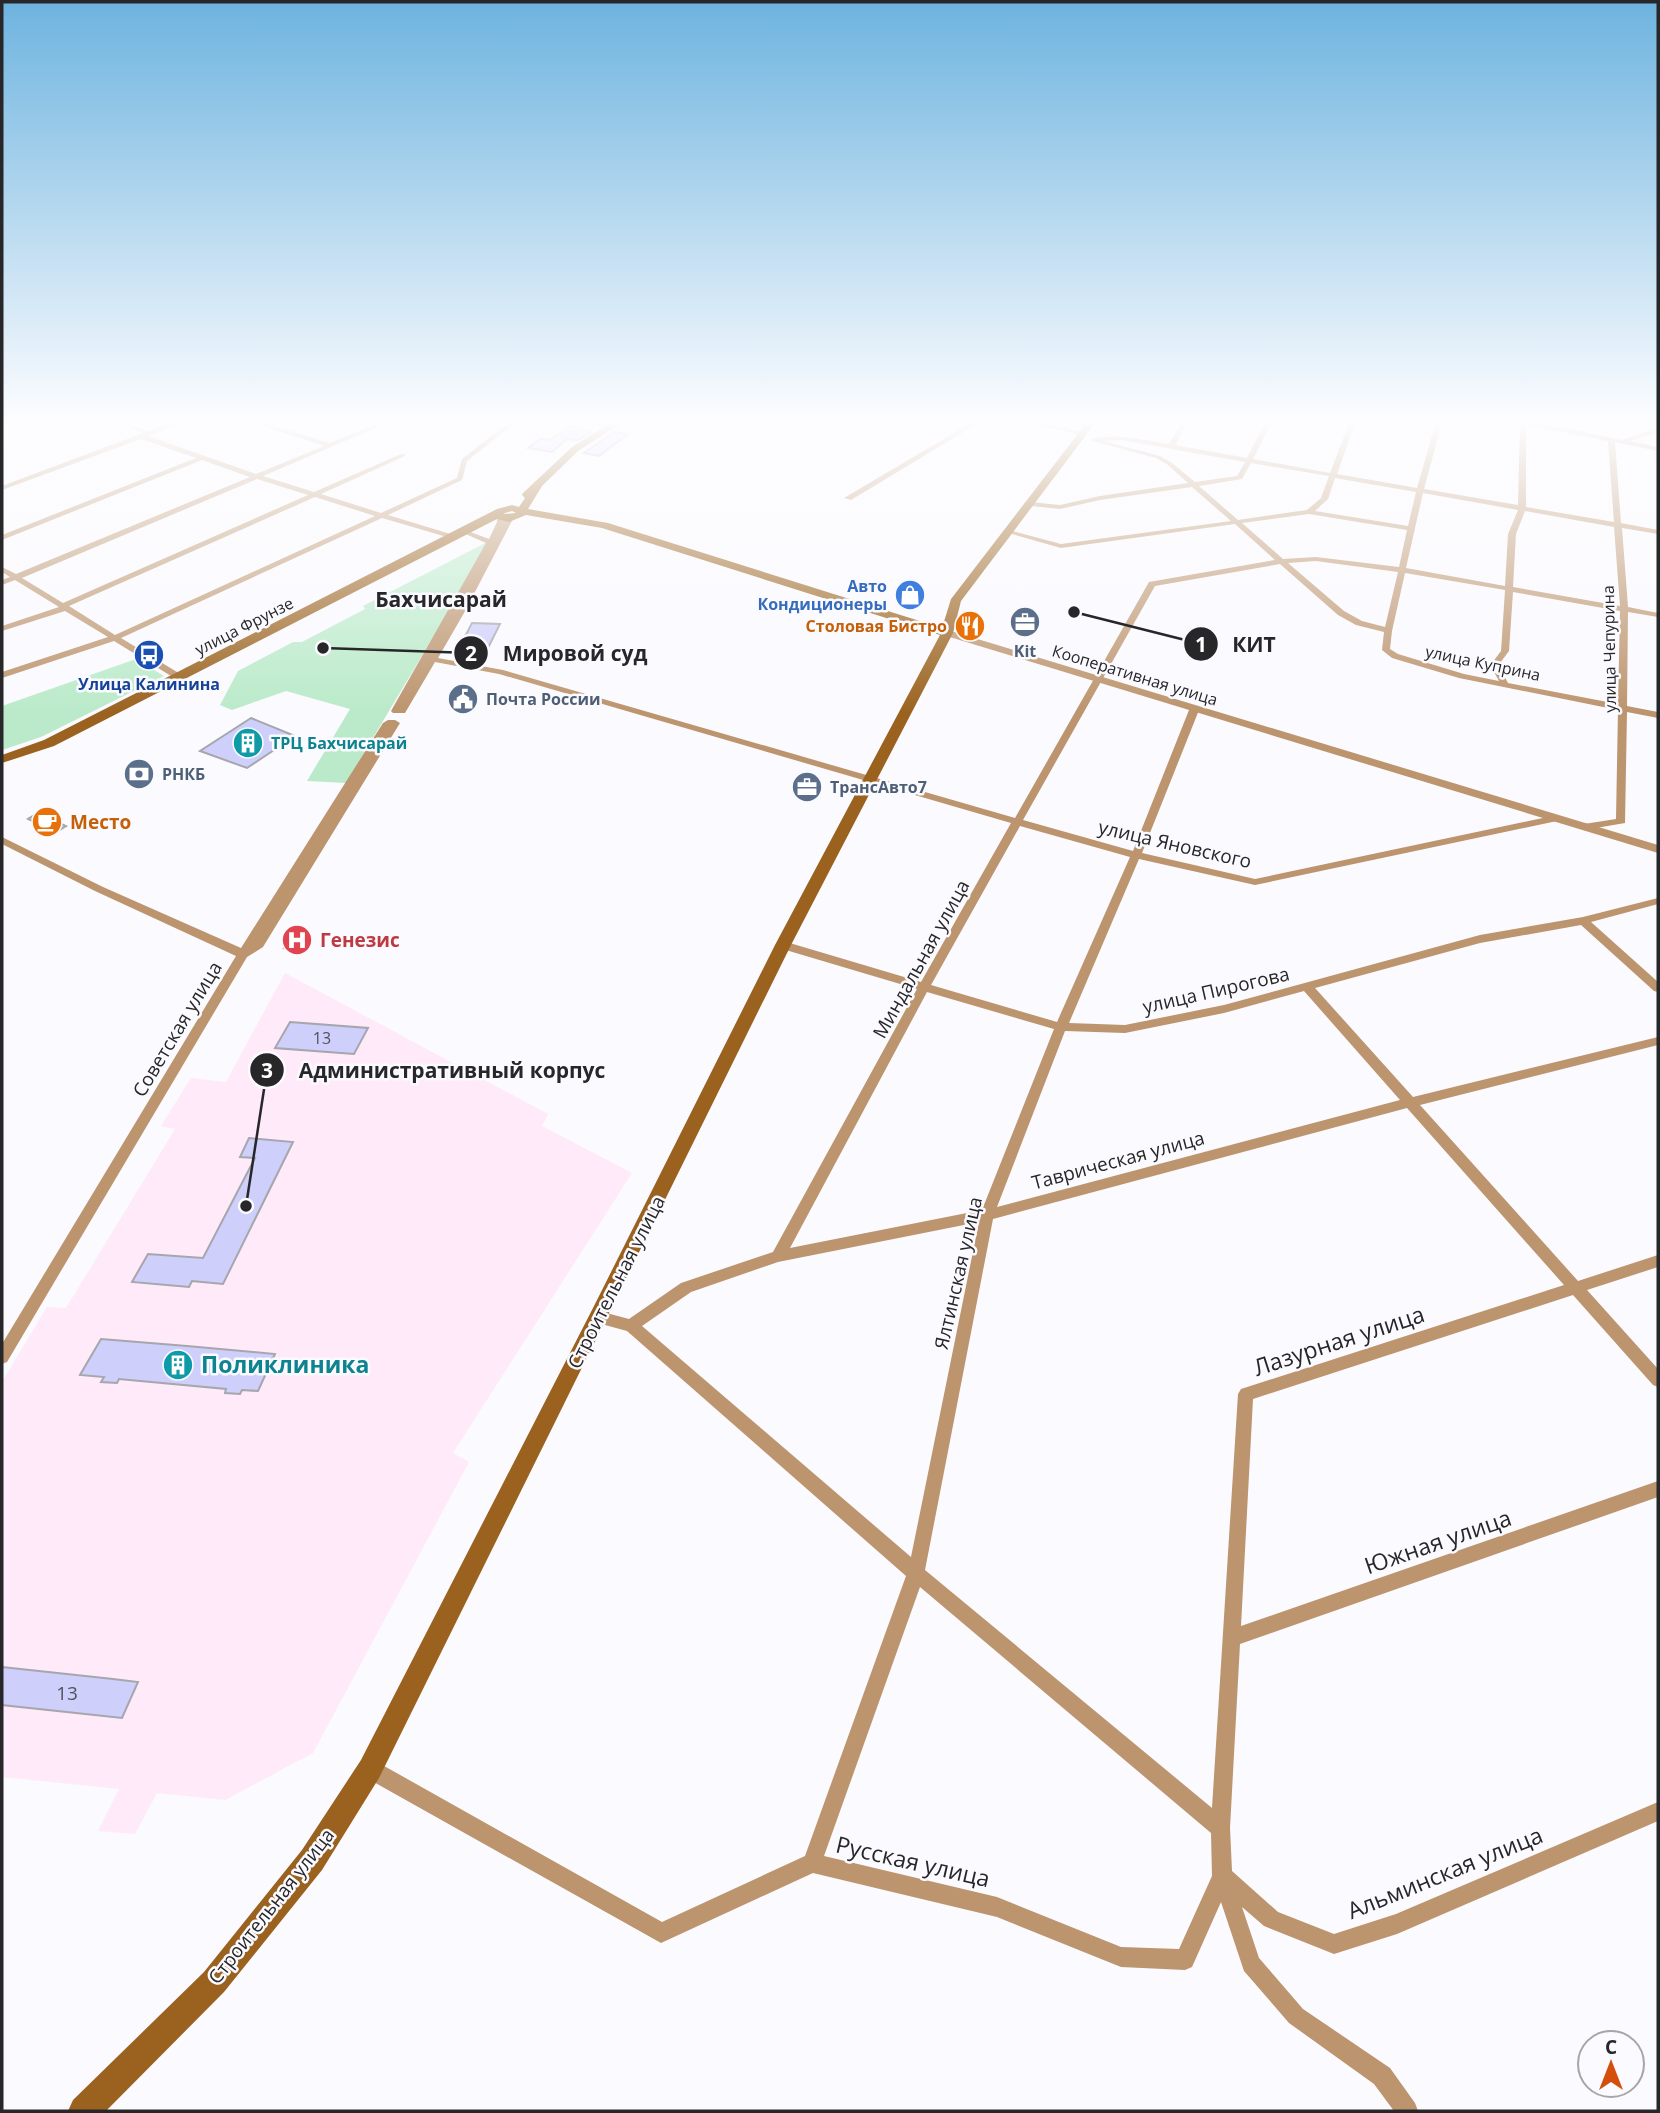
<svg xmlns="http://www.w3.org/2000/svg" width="1660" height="2113" font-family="'Open Sans',sans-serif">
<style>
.medical{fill:#ffeaf9}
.green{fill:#baeac9}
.building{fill:#cecffa;stroke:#a6a6ad;stroke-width:2}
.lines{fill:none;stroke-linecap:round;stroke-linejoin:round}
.minor{fill:#bc946d;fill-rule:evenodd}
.tertiary{fill:#bc946d;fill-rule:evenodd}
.secondary{fill:#9a621e;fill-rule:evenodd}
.labels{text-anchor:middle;stroke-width:5;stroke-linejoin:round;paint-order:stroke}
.far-shop-label{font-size:16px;font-weight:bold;fill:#366cbe;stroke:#fafaff;text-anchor:end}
.far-street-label{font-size:16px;fill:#27272a;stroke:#fafaff}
.far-food-label{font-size:16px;font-weight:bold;fill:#c56008;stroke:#fafaff;text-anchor:end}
.far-service-label{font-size:16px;font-weight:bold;fill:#4e5e75;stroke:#fafaff;text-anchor:start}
.far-transit-label{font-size:16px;font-weight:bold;fill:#164399;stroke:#fafaff}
.far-culture-label{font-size:16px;font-weight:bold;fill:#0d838f;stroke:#fafaff;text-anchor:start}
.number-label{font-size:16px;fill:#51515e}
.food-label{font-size:19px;font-weight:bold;fill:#c56008;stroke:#fafaff;text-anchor:start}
.street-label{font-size:19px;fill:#27272a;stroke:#fafaff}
.health-label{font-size:19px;font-weight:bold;fill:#be3a42;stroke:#fafaff;text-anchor:start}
.near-number-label{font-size:19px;fill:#51515e}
.far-district-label{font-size:21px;font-weight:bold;fill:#27272a;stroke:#fafaff}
.near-street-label{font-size:23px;fill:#27272a;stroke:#fafaff}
.near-culture-label{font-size:23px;font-weight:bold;fill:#0d838f;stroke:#fafaff;text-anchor:start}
.leader{fill:none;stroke:#27272a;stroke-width:2.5}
.callout-dot{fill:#27272a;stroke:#fafaff;stroke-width:2.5}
.mark-label{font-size:21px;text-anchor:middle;font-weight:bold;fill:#fff}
.callout-label{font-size:21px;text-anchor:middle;font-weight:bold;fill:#27272a;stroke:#fafaff;stroke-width:5;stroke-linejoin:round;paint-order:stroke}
</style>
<rect width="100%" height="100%" fill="#fafaff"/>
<path class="medical" d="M285,973L548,1114L542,1126L632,1173L453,1453L469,1462L313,1753L225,1800L157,1793L135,1834L98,1831L119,1789L2,1777V1382L47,1307L66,1308L175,1129L161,1126L191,1078L226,1082Z"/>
<path class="green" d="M491,540L346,783L307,781L350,709L286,691L232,710L220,705L238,671L293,642H302L365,609L363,606Z
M136,659L164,676L41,737L2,750V706Z"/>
<path class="building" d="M572,426L591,432L577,441L567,439L552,452L528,448L540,439L549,440Z
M614,432L628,434L599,456L584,453Z
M472,623L500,624L486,652L458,650Z
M251,718L295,736L247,768L200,751Z
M38,813L66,826L56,832L28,819Z
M292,934L308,935L300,949L284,948Z
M290,1022L368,1028L354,1054L275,1048Z
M249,1138L293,1142L223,1284L192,1281L189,1287L132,1282L148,1254L203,1258L255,1158L240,1157Z
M101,1339L187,1346L275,1354L258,1391L242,1390L240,1394L225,1393L226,1389L119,1379L117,1383L101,1382L104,1377L80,1375Z
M2,1667L113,1679L138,1682L122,1718L2,1705Z"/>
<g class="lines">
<path class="minor" d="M105,418H115L149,431L184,418H194L148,436L256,474L324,446L238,418H249L330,443L390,418H399L263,476L314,492L401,454H405V456L321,494L381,513L457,478L462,459L514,418L520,419L467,461L462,480L388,515L457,536V540L382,518L121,638L182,675V679H176L114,641L2,678V672L108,637L65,611L2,631V626L59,607L15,580L2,585V580L10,577L2,572V567L16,574L250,477L202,460L2,540V535L196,458L141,439L2,490V486L143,433ZM257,479L308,495L63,603L22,578ZM315,497L375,516L115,635L69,606Z
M524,418H551L611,424L614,426L611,428Z
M979,418H987L851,500L844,498Z
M1009,418H1023L1085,433L1082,435Z
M1184,418H1190L1175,445L1247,458L1268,418H1274L1253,459L1330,473L1351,418H1357L1337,474L1417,488L1437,418H1443L1424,489L1518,505L1520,423L1500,418H1515L1622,440L1658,428V432L1630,441L1658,447V451L1615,442L1621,523L1658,530V534L1622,528L1628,607L1658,613V617L1628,612L1627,706L1658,712V718L1627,712L1625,823L1584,830L1579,827L1584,824L1616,819L1618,710L1459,678L1392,658L1382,650L1384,632L1356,625L1338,615L1280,564L1155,586L1023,820L1133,851L1189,710L1194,707L1199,710L1142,853L1255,879L1557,815L1562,818L1557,821L1255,885L1139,859L1069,1023L1125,1025L1224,1005L1480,935L1583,917L1658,898V904L1591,922L1658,982V992L1654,991L1581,925L1480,943L1315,988L1413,1097L1658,1037V1045L1420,1105L1578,1281L1658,1255V1267L1587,1290L1658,1369V1387L1653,1385L1573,1295L1253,1399L1241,1626L1658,1481V1497L1240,1644L1230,1828L1232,1871L1278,1912L1334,1934L1396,1914L1658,1802V1821L1397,1934L1334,1954L1264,1926L1242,1907L1259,1958L1303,2009L1390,2068L1415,2103L1418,2111H1394L1374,2084L1289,2023L1244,1971L1221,1902L1192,1967L1185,1970L1121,1967L997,1917L813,1873L661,1943L363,1776L361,1769L363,1762L370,1760L377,1762L662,1922L805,1856L906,1576L627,1331L594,1322L592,1317L594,1312L599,1311L629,1319L681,1283L773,1252L917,989L779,948L777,945L779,942L783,941L921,982L1011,823L499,674L435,662L405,713H393L391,711L486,543L461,532L465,530L489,539L497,522V515H503L504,521L509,517L513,519L464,613L438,658L503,670L1015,818L1149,582L1275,560L1235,524L1061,548L1005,532L1009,530L1061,544L1231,521L1192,487L1100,500L1060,509L1031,506L1027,504L1031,502L1060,505L1100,496L1188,483L1168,465L1156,458L1089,440C1114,432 1142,440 1169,444ZM1526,425L1608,441L1614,522L1526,507ZM1121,440L1245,462L1237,476L1195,482L1172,463L1160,456L1103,441ZM1251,463L1329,476L1321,498L1307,510L1238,520L1199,486L1242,479ZM1335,478L1416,492L1408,526L1315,511L1328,499ZM1423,493L1518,510L1508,534L1505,586L1406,568ZM1525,511L1614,527L1620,606L1513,587L1516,534ZM1309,514L1407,530L1399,567L1316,557L1283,559L1242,523ZM1316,561L1398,572L1385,627L1362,621L1344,611L1288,563ZM1405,573L1505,590L1501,651L1492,663L1493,670L1499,681L1464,674L1398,654L1390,649L1392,631ZM1513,592L1620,611L1618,704L1508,683L1501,670L1500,663L1509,651ZM1020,826L1130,857L1057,1022L931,985ZM1304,991L1400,1100L997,1207L1065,1031L1125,1033L1224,1013ZM927,992L1054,1029L982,1210L790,1248ZM1407,1108L1564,1285L1241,1389L1238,1394L1212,1808L925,1570L993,1219ZM979,1222L911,1557L642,1326L691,1292L778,1262ZM920,1587L1211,1833L1212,1876L1179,1949L1121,1947L997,1897L824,1856Z
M395,720L400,723L263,947L247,957L7,1362L2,1364V1344L236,956L95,891L2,844V837L103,887L241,948L383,723L388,720Z"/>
<path class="tertiary" d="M943,631H951L1658,845V853L943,635Z"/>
<path class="secondary" d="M618,418H629L578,451L542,486L528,509L608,523L942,628L951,599L1090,418H1099L961,601L953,633L791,945L379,1778L322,1870L224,1992L106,2111H68L73,2100L204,1972L302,1850L361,1760L592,1310L775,945L940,635L602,528L526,515L509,522L497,519L54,746L2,763V755L44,740L497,509L512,505L519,507L525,498L522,495L523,493L572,447ZM512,511L516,513L504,514L505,513Z"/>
</g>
<linearGradient id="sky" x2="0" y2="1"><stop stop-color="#6db3df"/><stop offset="0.59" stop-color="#fdfdff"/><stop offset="1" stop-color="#fdfdff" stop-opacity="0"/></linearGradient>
<rect width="1660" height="714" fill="url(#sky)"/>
<defs>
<g id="shop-disc" transform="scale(1.575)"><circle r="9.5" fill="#3f7fe0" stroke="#fafaff"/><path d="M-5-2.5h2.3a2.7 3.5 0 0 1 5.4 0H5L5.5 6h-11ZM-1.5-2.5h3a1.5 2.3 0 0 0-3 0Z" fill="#fff"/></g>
<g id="office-disc" transform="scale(1.575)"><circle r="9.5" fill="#5c6f8a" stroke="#fafaff"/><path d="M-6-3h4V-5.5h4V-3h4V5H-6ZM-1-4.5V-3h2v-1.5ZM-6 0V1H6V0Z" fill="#fff"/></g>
<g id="restaurant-disc" transform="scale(1.575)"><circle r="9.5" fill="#e8710a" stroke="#fafaff"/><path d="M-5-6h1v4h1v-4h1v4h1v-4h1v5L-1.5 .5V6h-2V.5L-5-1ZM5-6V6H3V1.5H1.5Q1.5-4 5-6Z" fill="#fff"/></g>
<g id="bus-disc" transform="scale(1.575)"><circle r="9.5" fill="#1a4fb4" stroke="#fafaff"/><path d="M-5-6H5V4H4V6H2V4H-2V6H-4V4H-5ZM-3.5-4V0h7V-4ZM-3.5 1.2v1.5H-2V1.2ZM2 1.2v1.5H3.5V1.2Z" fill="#fff"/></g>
<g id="civic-disc" transform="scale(1.575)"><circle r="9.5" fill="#5c6f8a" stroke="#fafaff"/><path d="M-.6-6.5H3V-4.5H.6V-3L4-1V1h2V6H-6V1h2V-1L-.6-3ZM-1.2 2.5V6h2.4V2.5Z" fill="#fff"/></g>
<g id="building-disc" transform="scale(1.575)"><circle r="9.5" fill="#0f9aa8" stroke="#fafaff"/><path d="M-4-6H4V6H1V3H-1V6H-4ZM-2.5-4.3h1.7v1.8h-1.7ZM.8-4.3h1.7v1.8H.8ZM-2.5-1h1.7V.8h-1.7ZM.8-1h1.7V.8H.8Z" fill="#fff"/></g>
<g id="bank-disc" transform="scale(1.575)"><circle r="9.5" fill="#5c6f8a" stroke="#fafaff"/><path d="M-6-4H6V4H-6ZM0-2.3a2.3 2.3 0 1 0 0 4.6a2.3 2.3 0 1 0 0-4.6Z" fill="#fff"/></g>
<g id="cafe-disc" transform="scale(1.575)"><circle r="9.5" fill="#e8710a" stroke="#fafaff"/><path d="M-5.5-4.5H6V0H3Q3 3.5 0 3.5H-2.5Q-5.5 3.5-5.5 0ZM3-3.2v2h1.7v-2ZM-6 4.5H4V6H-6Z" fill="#fff"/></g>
<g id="hospital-disc" transform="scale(1.575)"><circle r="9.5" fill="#e0444e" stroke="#fafaff"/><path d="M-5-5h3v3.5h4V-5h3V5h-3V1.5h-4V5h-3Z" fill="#fff"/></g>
</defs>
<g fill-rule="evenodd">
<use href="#shop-disc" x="910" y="595"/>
<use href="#office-disc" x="1025" y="622"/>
<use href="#restaurant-disc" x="970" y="626"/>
<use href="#bus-disc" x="149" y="655"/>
<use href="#civic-disc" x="463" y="699"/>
<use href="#building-disc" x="248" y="743"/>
<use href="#bank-disc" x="139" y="774"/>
<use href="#office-disc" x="807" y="787"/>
<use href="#cafe-disc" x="47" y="822"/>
<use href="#hospital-disc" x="297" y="940"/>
<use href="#building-disc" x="178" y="1365"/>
</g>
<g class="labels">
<g class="far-shop-label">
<text x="887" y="592">Авто<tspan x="887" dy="18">Кондиционеры</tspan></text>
</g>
<g class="far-street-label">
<text transform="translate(244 626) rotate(-27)" y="6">улица Фрунзе</text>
<text transform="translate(1609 649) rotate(-91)" y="6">улица Чепурина</text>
<text transform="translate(1483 663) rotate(12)" y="6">улица Куприна</text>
<text transform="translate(1135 675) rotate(17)" y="6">Кооперативная улица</text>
</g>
<g class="far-food-label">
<text x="947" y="632">Столовая Бистро</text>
</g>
<g class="far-service-label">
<text x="1025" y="657" text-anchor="middle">Kit</text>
<text x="486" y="705">Почта России</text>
<text x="162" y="780">РНКБ</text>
<text x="830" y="793">ТрансАвто7</text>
</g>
<g class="far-transit-label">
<text x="149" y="690">Улица Калинина</text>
</g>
<g class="far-culture-label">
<text x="271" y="749">ТРЦ Бахчисарай</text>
</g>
<g class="number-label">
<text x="322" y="1044">13</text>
</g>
<g class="food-label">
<text x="70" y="829">Место</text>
</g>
<g class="street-label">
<text transform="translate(1175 844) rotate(13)" y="7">улица Яновского</text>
<text transform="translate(921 959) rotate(-61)" y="7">Миндальная улица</text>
<text transform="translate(1216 990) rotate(-13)" y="7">улица Пирогова</text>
<text transform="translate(177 1029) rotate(-59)" y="7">Советская улица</text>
<text transform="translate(1118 1160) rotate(-15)" y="7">Таврическая улица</text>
<text transform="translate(958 1273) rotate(-77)" y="7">Ялтинская улица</text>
<text transform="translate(616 1282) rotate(-63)" y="7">Строительная улица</text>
<text transform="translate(271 1906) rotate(-52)" y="7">Строительная улица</text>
</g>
<g class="health-label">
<text x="320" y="947">Генезис</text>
</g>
<g class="near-number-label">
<text x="67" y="1700">13</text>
</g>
<g class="far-district-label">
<text x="441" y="607">Бахчисарай</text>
</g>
<g class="near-street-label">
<text transform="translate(1339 1341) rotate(-18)" y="8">Лазурная улица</text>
<text transform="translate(1438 1542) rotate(-19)" y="8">Южная улица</text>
<text transform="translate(913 1862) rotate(13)" y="8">Русская улица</text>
<text transform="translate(1445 1873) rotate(-22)" y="8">Альминская улица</text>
</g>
<g class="near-culture-label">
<text x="201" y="1373">Поликлиника</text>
</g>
</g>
<path class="leader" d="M1074 612L1201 644M323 648L471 653M246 1206L267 1070"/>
<g class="callout-dot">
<circle cx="1074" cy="612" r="7"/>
<circle cx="323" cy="648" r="7"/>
<circle cx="246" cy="1206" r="7"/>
<circle cx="1201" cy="644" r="18"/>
<circle cx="471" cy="653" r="18"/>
<circle cx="267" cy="1070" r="18"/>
</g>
<g class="mark-label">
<text x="1201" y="652">1</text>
<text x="471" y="661">2</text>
<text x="267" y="1078">3</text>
</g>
<g class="callout-label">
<text x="1254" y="652">КИТ</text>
<text x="575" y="661">Мировой суд</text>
<text x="452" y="1078">Административный корпус</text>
</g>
<rect width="1660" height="2113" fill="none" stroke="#27272a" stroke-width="7"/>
<g transform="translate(1611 2064)"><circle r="33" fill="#fafaff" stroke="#a6a6aa" stroke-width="2"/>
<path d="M0-5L12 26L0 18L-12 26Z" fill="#d44f0c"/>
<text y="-10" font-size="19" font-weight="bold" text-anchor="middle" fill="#27272a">С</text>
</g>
</svg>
